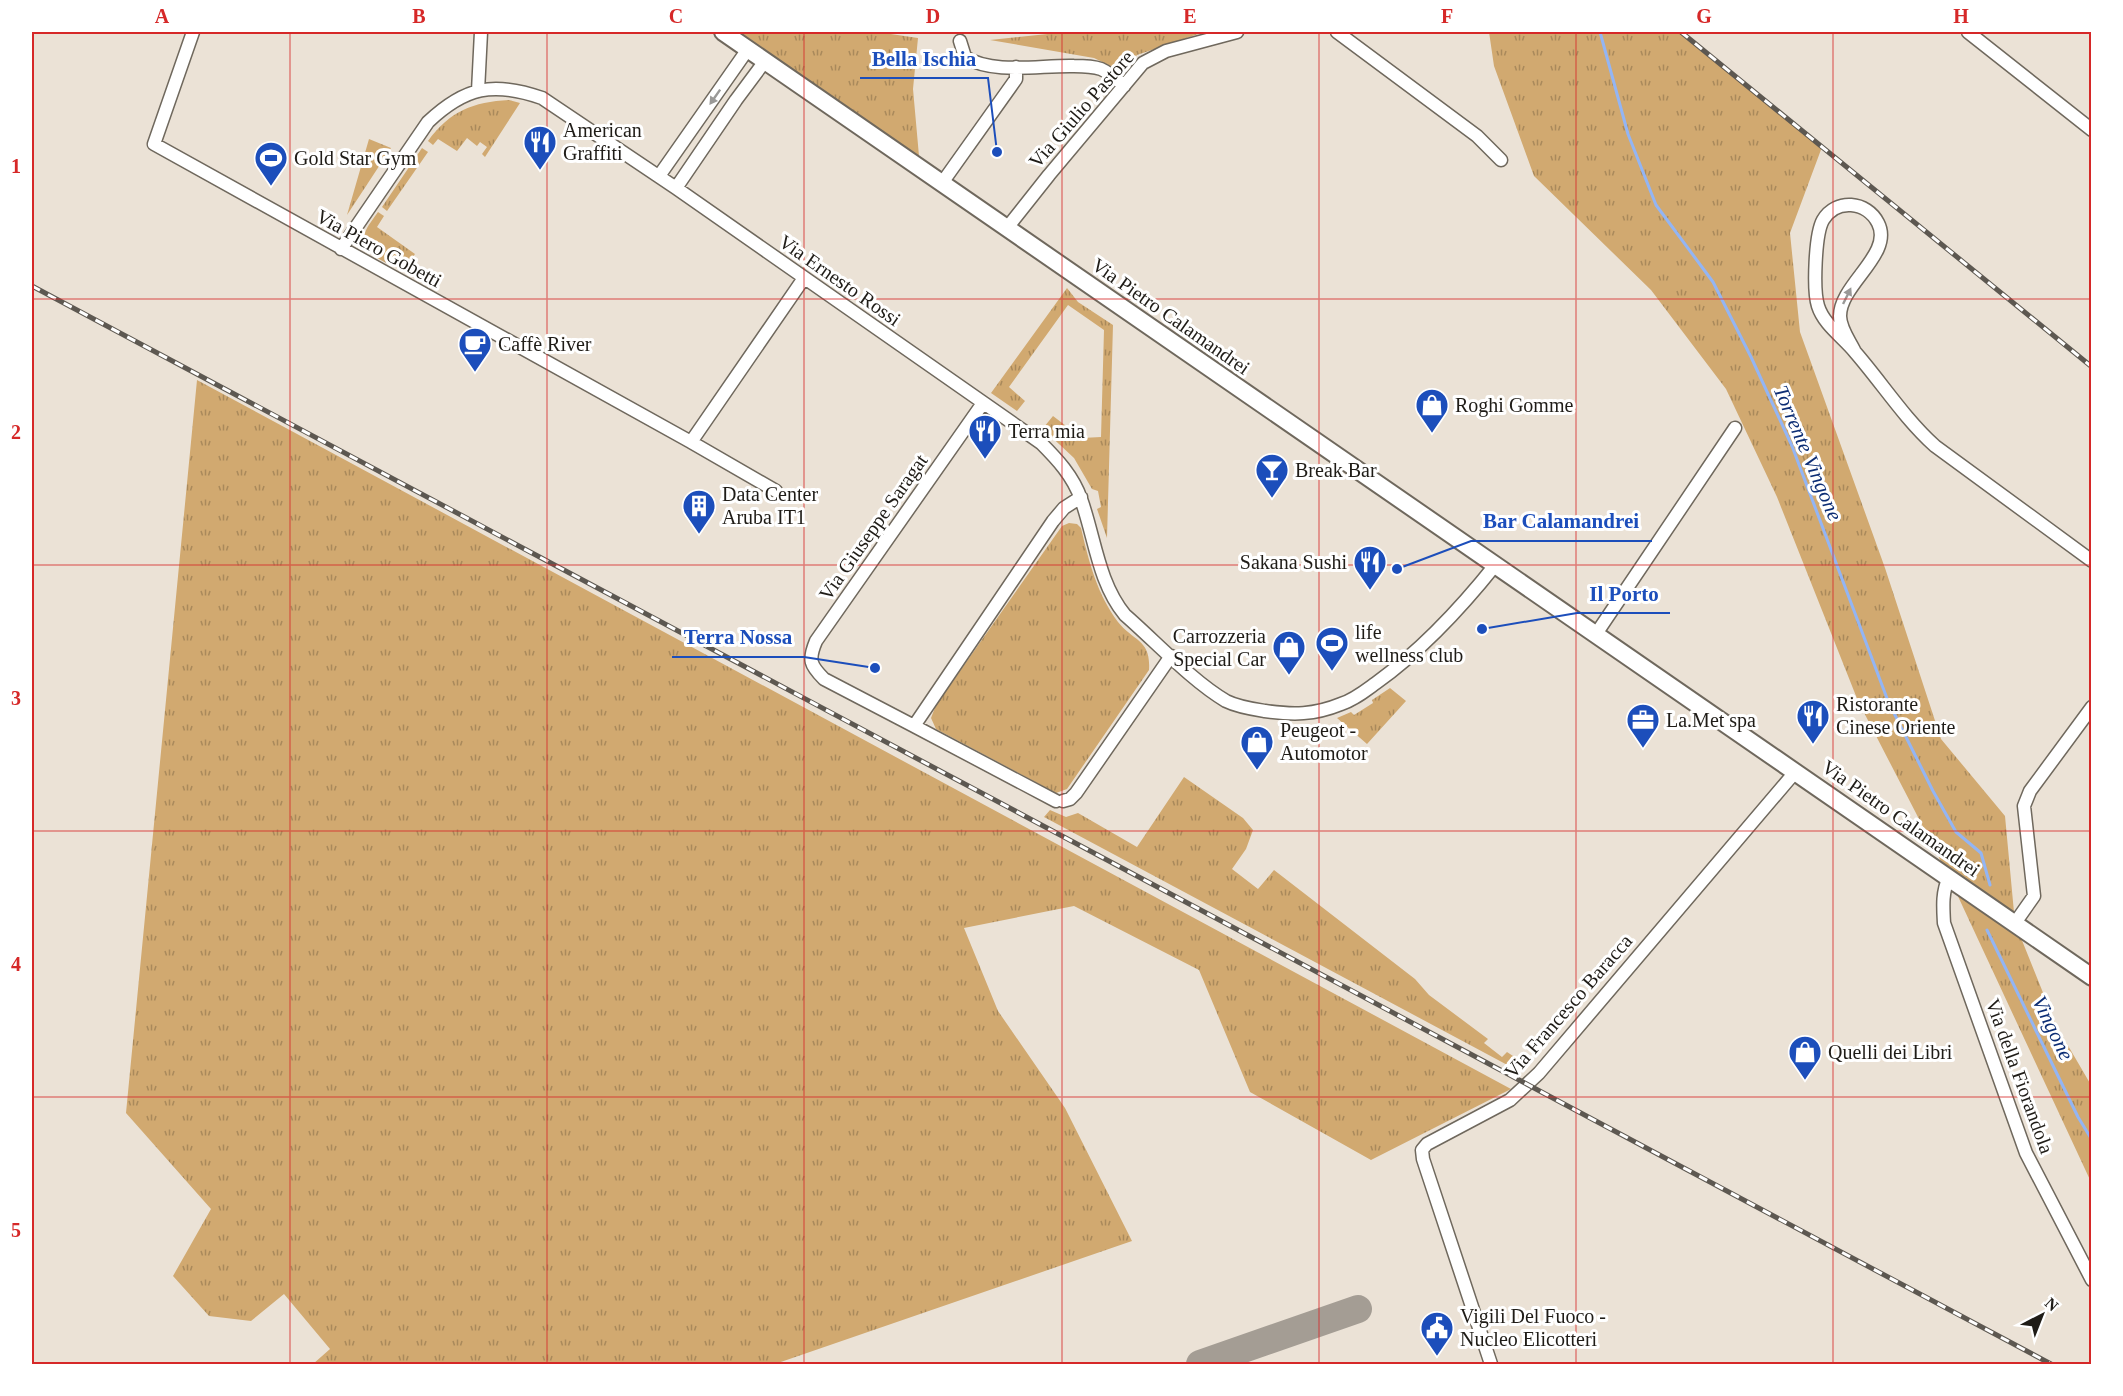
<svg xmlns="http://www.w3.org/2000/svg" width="2123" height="1396" font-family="Georgia,serif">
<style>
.grass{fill:url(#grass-tufts)}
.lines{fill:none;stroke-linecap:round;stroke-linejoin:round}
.stream{stroke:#93b5f4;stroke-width:3}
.taxiway{stroke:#a49d94;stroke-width:28}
.minor-casing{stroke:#6f685d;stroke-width:15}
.secondary-casing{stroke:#6f685d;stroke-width:20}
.minor{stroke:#fff;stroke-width:12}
.secondary{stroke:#fff;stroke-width:16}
.rail-casing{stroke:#5d5851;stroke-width:5}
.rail{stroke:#fff;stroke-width:3;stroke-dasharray:9;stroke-linecap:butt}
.oneway{fill:#9a9997}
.grid{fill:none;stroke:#d62828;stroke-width:1.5;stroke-opacity:0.55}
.labels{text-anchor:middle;stroke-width:6;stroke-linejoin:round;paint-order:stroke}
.street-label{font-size:20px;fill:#1f1c17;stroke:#fff}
.poi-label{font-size:20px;fill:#1f1c17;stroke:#fff;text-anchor:start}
.water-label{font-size:21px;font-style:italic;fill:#0c2d74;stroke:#fff}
.leader{fill:none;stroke:#1c4ebb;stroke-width:2}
.callout-dot{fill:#1c4ebb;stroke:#fff;stroke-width:2}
.callout-label{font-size:21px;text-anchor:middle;font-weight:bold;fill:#1c4ebb;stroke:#fff;stroke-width:6;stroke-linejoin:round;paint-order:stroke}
.neatline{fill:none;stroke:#d62828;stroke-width:2}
.grid-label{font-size:20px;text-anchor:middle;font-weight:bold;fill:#d62828}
</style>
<defs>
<pattern id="grass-tufts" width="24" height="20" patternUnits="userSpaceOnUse" patternTransform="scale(1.5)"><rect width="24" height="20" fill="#d1a970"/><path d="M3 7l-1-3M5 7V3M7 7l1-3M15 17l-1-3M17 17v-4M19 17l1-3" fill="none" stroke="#a9895b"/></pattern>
</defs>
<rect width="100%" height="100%" fill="#ebe2d6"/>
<path class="grass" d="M739,32H877L918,38L913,89L919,156Z
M1067,32H1204L1137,55L1123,72L1094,58L990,40Z
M1489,32H1681L1822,147L1790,233L1800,332L1885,568L1941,739L2005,816L2015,923L2056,1025L2091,1085V1182L1949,877L1858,701L1777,497L1726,389L1651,290L1534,176L1494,66Z
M509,100L520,103L485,157L482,154L487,147L480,142L477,146L467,138L457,151L438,139L433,145L428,141C450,111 473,102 509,100Z
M369,139L391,148L347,215Z
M422,148L428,152L387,211L382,207Z
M378,212L384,216L377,227L415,254L403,271C388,263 360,255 365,233C367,226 374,218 378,212Z
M1067,288L1078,302L1113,325L1107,538L1097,509L1101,507L1098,491L1092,489L1074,458L1044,430V427L1053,416L1082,438L1101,437L1104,330L1068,305L1009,387L1025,401L1017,411L991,393Z
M197,380L1511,1089L1371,1160L1250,1092L1199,970L1074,906L964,928L998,1011L1065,1108L1132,1241L775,1364H313L330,1349L284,1294L251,1321L209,1316L173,1276L211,1209L126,1113Z
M1069,523L1077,524L1081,528C1089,562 1097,594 1118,622C1134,642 1151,639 1149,670L1067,789L1056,793L936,729L931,718L936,705L1062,526Z
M1390,688L1406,701L1367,744L1337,718L1351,712L1354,715L1373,703L1372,700Z
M1184,777L1243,818L1253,830L1246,849L1232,869L1258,889L1274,870L1415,979L1429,995L1488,1039L1484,1043L1502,1057L1507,1052L1519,1060L1513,1068L1044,817L1050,810L1066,817L1078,813L1137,847Z"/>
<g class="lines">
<path class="stream" d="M1600,32L1628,134L1656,205L1713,282L1751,357L1792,446L1888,701L1933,791L1956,832L1981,853L1990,885
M1987,930L2078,1117L2092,1140"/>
<path class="taxiway" d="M1200,1364L1358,1309"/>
<g class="minor-casing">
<path id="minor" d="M193,32L154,144L691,442L804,278
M1337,32L1477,136L1501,160
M1968,32L2092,130
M960,41L965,57C994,75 1040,65 1074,66C1083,66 1092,66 1101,69C1110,73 1117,80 1124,86
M478,91L481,32
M659,176L748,49
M942,183L1016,79V67
M676,188L736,100L765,61
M1007,228L1049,175L1143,63L1166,51L1237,32
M341,249L428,122C465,87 493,81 542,98L676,188L1041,443C1057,459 1073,476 1081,499C1095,538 1098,582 1125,615C1155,641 1192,681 1226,701C1238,707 1252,709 1265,711C1293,715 1314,715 1341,704C1354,700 1365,691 1376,683C1422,650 1461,608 1496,564
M1854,350C1849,340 1840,328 1840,316C1840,284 1894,254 1878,223C1867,201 1836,198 1823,220C1815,234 1813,290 1818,306C1824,325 1843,337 1855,352C1882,383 1904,418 1935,446L2092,561
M983,403L816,641C808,660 810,665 824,679L914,726L1053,521L1064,508L1081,497
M691,442L776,491
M1596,634L1735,428
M914,726L1056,801
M1063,801L1070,799L1076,793L1171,656
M1949,877C1942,892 1943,906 1944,923L2026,1153L2092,1280
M2015,923L2034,896L2024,806L2030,791L2092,707
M1491,1364L1423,1159L1422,1150L1427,1144L1510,1100L1539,1073L1796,771"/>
</g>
<g class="secondary-casing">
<path id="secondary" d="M723,32L2092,977"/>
</g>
<use href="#minor" class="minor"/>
<use href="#secondary" class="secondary"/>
<g class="rail-casing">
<path id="rail" d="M1681,32L2092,367
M32,286L2051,1364"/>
</g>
<use href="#rail" class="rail"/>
</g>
<defs><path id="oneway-solid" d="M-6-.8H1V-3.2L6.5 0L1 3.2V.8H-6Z" transform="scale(1.5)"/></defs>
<g class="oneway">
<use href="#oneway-solid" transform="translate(715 97) rotate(125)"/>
<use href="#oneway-solid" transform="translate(1847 296) rotate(-64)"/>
</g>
<path class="grid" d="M290,32V1364M547,32V1364M804,32V1364M1062,32V1364M1319,32V1364M1576,32V1364M1833,32V1364M32,299H2092M32,565H2092M32,831H2092M32,1097H2092"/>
<defs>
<g id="restaurant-pin" transform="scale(1.725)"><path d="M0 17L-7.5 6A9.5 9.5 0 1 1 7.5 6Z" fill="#1c4ebb" stroke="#fff"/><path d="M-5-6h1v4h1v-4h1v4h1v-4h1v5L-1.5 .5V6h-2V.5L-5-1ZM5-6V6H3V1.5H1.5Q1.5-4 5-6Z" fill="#fff"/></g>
<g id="stadium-pin" transform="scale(1.725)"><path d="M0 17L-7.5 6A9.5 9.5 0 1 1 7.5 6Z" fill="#1c4ebb" stroke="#fff"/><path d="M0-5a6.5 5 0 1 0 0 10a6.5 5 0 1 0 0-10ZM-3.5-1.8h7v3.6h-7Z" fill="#fff"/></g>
<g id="cafe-pin" transform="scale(1.725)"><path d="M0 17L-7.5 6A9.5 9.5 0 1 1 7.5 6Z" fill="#1c4ebb" stroke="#fff"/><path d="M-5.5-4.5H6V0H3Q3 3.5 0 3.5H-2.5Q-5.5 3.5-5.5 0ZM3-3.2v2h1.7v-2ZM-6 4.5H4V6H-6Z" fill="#fff"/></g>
<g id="shop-pin" transform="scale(1.725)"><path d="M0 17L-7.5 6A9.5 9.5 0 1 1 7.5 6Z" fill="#1c4ebb" stroke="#fff"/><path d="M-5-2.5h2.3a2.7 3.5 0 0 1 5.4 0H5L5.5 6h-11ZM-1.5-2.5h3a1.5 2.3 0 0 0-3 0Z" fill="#fff"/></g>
<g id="bar-pin" transform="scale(1.725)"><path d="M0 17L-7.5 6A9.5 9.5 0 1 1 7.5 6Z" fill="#1c4ebb" stroke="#fff"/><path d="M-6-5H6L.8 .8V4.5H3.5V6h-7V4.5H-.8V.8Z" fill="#fff"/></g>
<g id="building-pin" transform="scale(1.725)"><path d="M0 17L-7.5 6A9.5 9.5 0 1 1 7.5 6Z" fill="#1c4ebb" stroke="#fff"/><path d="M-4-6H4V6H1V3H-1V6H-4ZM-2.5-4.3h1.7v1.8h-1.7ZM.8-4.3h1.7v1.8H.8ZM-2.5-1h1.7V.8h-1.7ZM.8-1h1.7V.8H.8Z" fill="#fff"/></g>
<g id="office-pin" transform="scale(1.725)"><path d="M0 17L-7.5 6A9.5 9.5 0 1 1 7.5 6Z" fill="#1c4ebb" stroke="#fff"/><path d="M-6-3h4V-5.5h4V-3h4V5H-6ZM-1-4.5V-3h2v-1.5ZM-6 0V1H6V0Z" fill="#fff"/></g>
<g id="civic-pin" transform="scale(1.725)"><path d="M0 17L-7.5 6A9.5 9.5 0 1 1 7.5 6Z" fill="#1c4ebb" stroke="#fff"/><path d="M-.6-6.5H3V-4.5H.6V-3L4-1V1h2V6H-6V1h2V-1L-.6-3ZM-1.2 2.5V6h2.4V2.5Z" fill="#fff"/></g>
</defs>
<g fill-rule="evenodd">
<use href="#restaurant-pin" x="540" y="142"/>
<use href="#stadium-pin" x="271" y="158"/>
<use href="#cafe-pin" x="475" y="344"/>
<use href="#shop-pin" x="1432" y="405"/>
<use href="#restaurant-pin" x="985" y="431"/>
<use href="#bar-pin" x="1272" y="470"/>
<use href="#building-pin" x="699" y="506"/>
<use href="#restaurant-pin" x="1370" y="562"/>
<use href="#stadium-pin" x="1332" y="643"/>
<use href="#shop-pin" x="1289" y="647"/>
<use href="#restaurant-pin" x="1813" y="716"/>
<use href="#office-pin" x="1643" y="720"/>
<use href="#shop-pin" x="1257" y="742"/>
<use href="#shop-pin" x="1805" y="1052"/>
<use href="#civic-pin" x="1437" y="1328"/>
</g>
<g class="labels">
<g class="street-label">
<text transform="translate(1081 109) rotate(-49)" y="7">Via Giulio Pastore</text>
<text transform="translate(379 248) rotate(29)" y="7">Via Piero Gobetti</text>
<text transform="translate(840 280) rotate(35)" y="7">Via Ernesto Rossi</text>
<text transform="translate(1171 316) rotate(35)" y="7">Via Pietro Calamandrei</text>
<text transform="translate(873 527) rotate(-55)" y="7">Via Giuseppe Saragat</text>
<text transform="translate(1901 818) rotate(35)" y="7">Via Pietro Calamandrei</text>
<text transform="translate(1568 1006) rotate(-49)" y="7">Via Francesco Baracca</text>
<text transform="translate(2020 1076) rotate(70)" y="7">Via della Fiorandola</text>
</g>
<g class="poi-label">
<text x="563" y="137">American<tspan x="563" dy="23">Graffiti</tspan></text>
<text x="294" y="165">Gold Star Gym</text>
<text x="498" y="351">Caffè River</text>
<text x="1455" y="412">Roghi Gomme</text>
<text x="1008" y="438">Terra mia</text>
<text x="1295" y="477">Break Bar</text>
<text x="722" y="501">Data Center<tspan x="722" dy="23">Aruba IT1</tspan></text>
<text x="1347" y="569" text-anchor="end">Sakana Sushi</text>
<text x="1355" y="639">life<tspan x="1355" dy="23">wellness club</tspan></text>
<text x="1266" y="643" text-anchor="end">Carrozzeria<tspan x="1266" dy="23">Special Car</tspan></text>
<text x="1836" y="711">Ristorante<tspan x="1836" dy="23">Cinese Oriente</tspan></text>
<text x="1666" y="727">La.Met spa</text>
<text x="1280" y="737">Peugeot -<tspan x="1280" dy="23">Automotor</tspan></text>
<text x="1828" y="1059">Quelli dei Libri</text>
<text x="1460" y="1323">Vigili Del Fuoco -<tspan x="1460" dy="23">Nucleo Elicotteri</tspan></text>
</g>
<g class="water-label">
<text transform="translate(1808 453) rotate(67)" y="7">Torrente Vingone</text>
<text transform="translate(2053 1028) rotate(64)" y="7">Vingone</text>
</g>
</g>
<path class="leader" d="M997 152L988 78H860M1397 569L1471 541H1652M1482 629L1577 613H1670M875 668L804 657H672"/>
<g class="callout-dot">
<circle cx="997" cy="152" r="6"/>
<circle cx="1397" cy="569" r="6"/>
<circle cx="1482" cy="629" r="6"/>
<circle cx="875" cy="668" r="6"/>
</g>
<g class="callout-label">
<text x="924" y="66">Bella Ischia</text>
<text x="1561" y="528">Bar Calamandrei</text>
<text x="1624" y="601">Il Porto</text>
<text x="738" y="644">Terra Nossa</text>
</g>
<rect width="2123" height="1396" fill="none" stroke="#ffffff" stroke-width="66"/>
<g transform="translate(2042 1315) rotate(42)" stroke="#ffffff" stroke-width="4.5" paint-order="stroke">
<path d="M0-4.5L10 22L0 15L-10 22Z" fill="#1f1c17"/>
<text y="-9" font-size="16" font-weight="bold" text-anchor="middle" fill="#1f1c17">N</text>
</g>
<rect x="33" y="33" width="2057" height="1330" class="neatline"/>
<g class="grid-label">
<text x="162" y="23">A</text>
<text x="419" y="23">B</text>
<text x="676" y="23">C</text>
<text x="933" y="23">D</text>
<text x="1190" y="23">E</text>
<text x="1447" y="23">F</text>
<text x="1704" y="23">G</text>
<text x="1961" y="23">H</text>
<text x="16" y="173">1</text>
<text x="16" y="439">2</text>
<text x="16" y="705">3</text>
<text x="16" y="971">4</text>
<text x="16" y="1237">5</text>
</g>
</svg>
